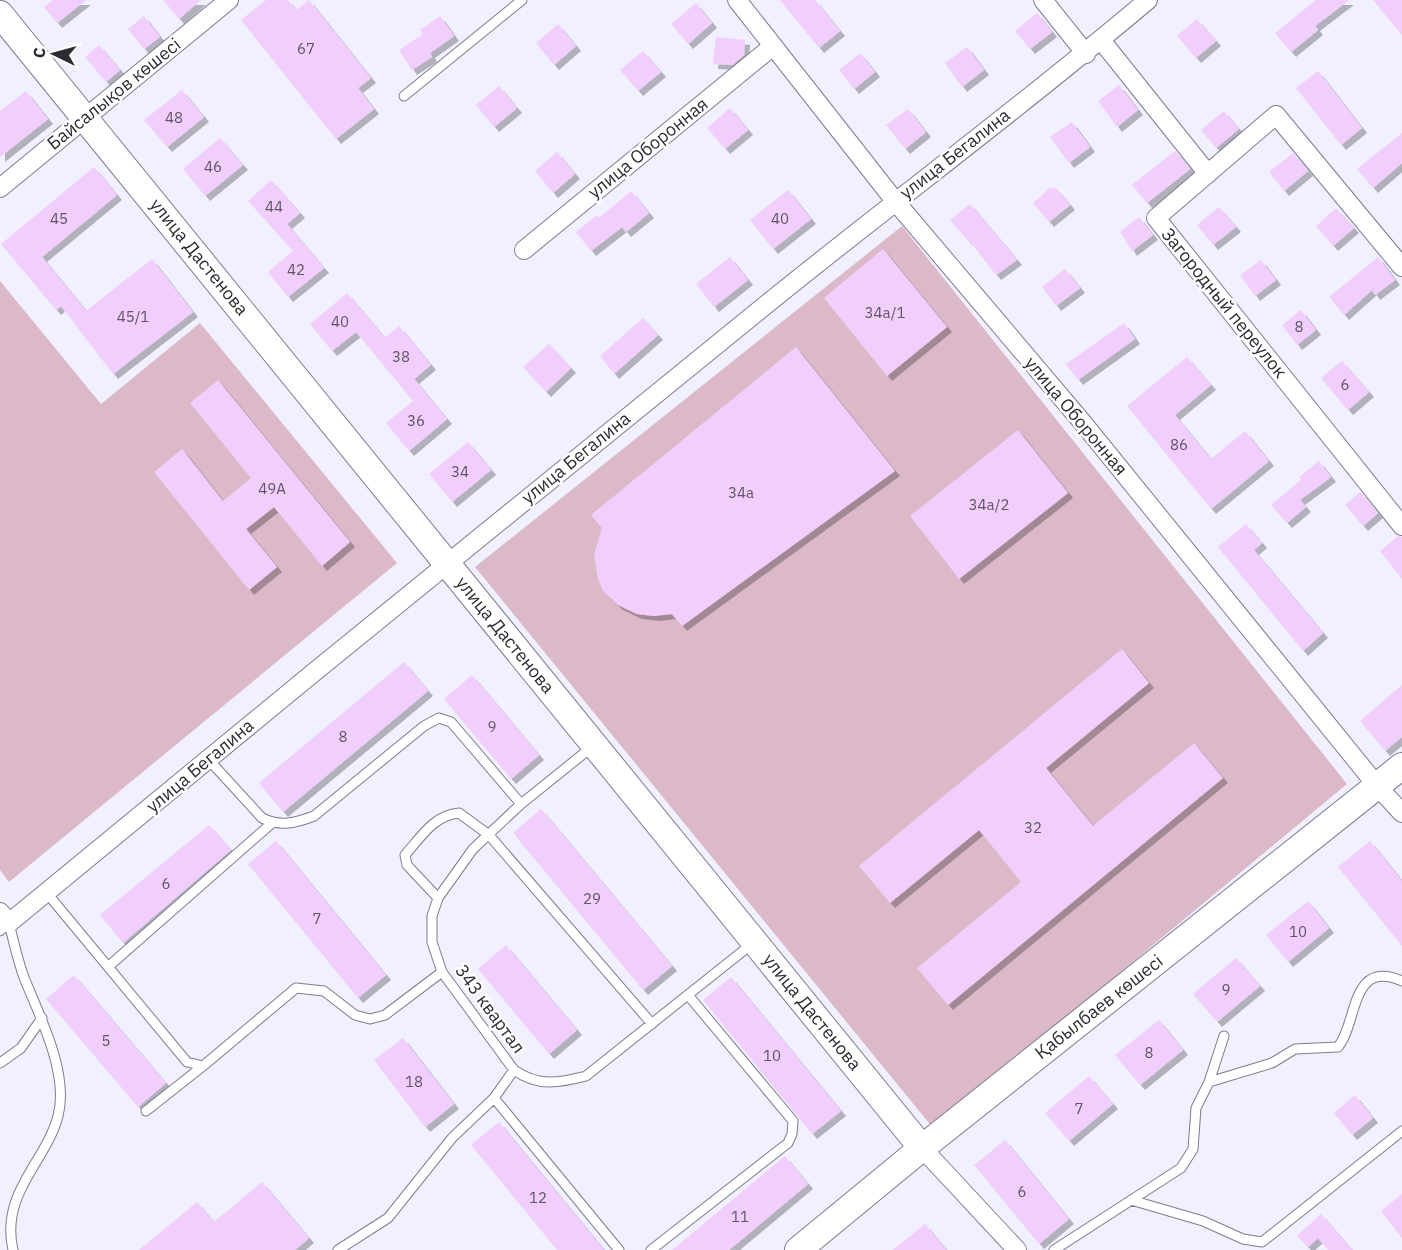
<svg xmlns="http://www.w3.org/2000/svg" width="1402" height="1250" font-family="'IBM Plex Sans',sans-serif">
<style>
.green{fill:#dcb9c9}
.building{fill:#f2cefc;filter:url(#shadow)}
.lines{fill:none;stroke-linecap:round;stroke-linejoin:round}
.lane-casing{stroke:#7d7c92;stroke-width:11}
.street-casing{stroke:#7d7c92;stroke-width:20}
.secondary-casing{stroke:#7d7c92;stroke-width:28}
.lane{stroke:#fff;stroke-width:9}
.street{stroke:#fff;stroke-width:18}
.secondary{stroke:#fff;stroke-width:26}
.labels{text-anchor:middle;stroke-width:5;stroke-linejoin:round;paint-order:stroke}
.number-label{font-size:15px;fill:#5e5466}
.street-label{font-size:18px;fill:#2c2b34;stroke:#fff}
</style>
<defs>
<filter id="shadow"><feDropShadow dx="5" dy="5" stdDeviation="0" flood-color="#0004"/></filter>
</defs>
<rect width="100%" height="100%" fill="#f1f0ff"/>
<path class="green" d="M902,226L1347,784L933,1128L475,567Z
M0,281L101,404L200,323L397,563L9,882L0,870Z"/>
<path class="building" d="M53,0H86L57,23L44,7Z
M163,0H201L179,19Z
M266,0H288L296,10L309,0L371,78L358,88L374,109L336,139L241,20Z
M780,0H815L840,31L819,48Z
M1316,0H1349L1315,26L1318,30L1291,52L1275,33Z
M1373,0H1402V35Z
M696,3L712,23L688,44L671,24Z
M1037,13L1052,32L1030,49L1015,31Z
M144,16L160,37L144,49L128,29Z
M440,16L454,36L430,53L432,57L412,70L399,50L423,34L420,30Z
M1197,19L1216,41L1196,58L1177,36Z
M558,24L576,46L554,65L536,43Z
M716,37L745,40L744,55L732,65L713,64Z
M99,45L120,70L106,82L85,57Z
M967,47L984,70L962,87L945,63Z
M643,51L661,72L638,91L620,70Z
M860,53L875,72L854,89L839,70Z
M1318,71L1362,128L1341,145L1296,88Z
M1119,85L1138,110L1117,127L1098,101Z
M499,86L517,108L494,127L476,105Z
M182,90L204,117L167,147L144,120Z
M26,91L48,119L0,157V111Z
M730,108L748,130L725,149L707,128Z
M908,109L926,132L905,149L886,125Z
M1224,111L1239,129L1216,148L1201,130Z
M1072,122L1090,147L1069,163L1050,137Z
M1402,133V163L1373,188L1357,169Z
M220,138L243,165L205,196L183,169Z
M1175,151L1190,169L1147,203L1132,185Z
M557,152L575,174L553,193L535,171Z
M1293,153L1308,171L1284,191L1269,172Z
M94,167L117,195L42,257L86,311L152,259L193,312L113,374L61,306L56,310L1,244Z
M271,180L300,213L287,224L324,268L288,297L268,272L293,251L248,201Z
M1050,188H1056L1070,205L1049,222L1033,203Z
M788,190L811,219L773,249L750,220Z
M631,191L649,213L626,232L622,227L591,251L576,232L597,215L599,218Z
M970,204L1017,260L996,275L969,240L968,241L950,220Z
M1219,207L1236,227L1213,245L1197,225Z
M1336,208L1354,228L1333,246L1316,226Z
M1139,217L1153,235L1132,251L1120,232Z
M883,249L947,327L887,376L824,298Z
M730,257L748,280L714,307L696,284Z
M1378,257L1395,280L1375,295L1372,290L1344,315L1329,297Z
M1261,260L1276,280L1255,296L1240,275Z
M1065,269L1080,288L1056,306L1042,287Z
M347,293L385,338L399,326L431,365L414,379L447,419L409,451L386,423L413,401L356,332L332,351L310,324Z
M1301,310L1316,330L1297,345L1282,325Z
M643,318L658,335L614,374L600,356Z
M1124,323L1135,339L1078,380L1066,364Z
M549,344L571,368L546,392L523,367Z
M796,347L895,471L682,626L672,614L654,616L637,614L618,605L603,591L598,579L594,555L602,528L591,515Z
M1187,357L1211,385L1175,415L1211,459L1245,431L1269,461L1211,509L1127,406Z
M1342,361L1369,392L1348,410L1321,378Z
M218,380L350,542L322,566L274,507L246,529L277,567L249,590L154,472L182,449L223,501L251,478L190,403Z
M1018,430L1068,493L959,579L910,516Z
M468,442L491,470L452,502L429,474Z
M1319,461L1331,477L1300,500L1306,507L1287,523L1271,505L1301,480L1299,477Z
M1360,492L1378,513L1363,526L1345,505Z
M1246,524L1262,543L1254,550L1323,633L1303,651L1218,547Z
M1398,536L1402,537V579L1380,551Z
M1122,649L1149,683L1046,768L1093,826L1194,743L1223,778L948,1005L917,968L1021,882L979,830L890,903L859,866Z
M404,662L428,691L283,812L259,783Z
M472,675L539,755L511,779L444,699Z
M1402,685V737L1385,751L1360,721Z
M541,809L672,966L643,990L513,833Z
M209,825L231,850L123,943L100,915Z
M276,841L386,975L358,998L248,864Z
M1370,841L1402,881V946L1338,867Z
M1308,901L1329,928L1288,962L1266,935Z
M506,945L577,1030L549,1054L478,969Z
M1236,958L1260,986L1217,1022L1193,994Z
M74,975L166,1083L138,1107L46,999Z
M731,977L841,1111L812,1134L703,1000Z
M1159,1020L1183,1050L1140,1085L1115,1055Z
M403,1038L454,1104L425,1127L374,1060Z
M1089,1076L1113,1104L1069,1141L1045,1113Z
M1355,1095L1373,1118L1352,1135L1334,1113Z
M499,1122L604,1250H557L471,1145Z
M1005,1140L1069,1219L1039,1244L974,1165Z
M785,1156L808,1184L729,1250H672Z
M262,1182L309,1238L295,1250H139L197,1202L214,1222Z
M1402,1194V1238L1381,1211Z
M1321,1214L1352,1250H1328L1318,1238L1308,1247L1297,1236Z
M925,1224L946,1250H893Z"/>
<g class="lines">
<g class="lane-casing">
<path id="lane" d="M404,96L522,0
M593,746L521,804L473,849L438,898L432,916V942L442,972L514,1070C538,1087 559,1083 586,1076L753,943
M208,759L262,818C280,827 296,823 314,816L424,726L439,718L451,722L521,804
M46,892L187,1062L203,1066L296,988L324,991L355,1015L370,1019L385,1015L442,972
M438,898L407,865L405,855C421,837 434,815 459,813L489,835L652,1024
M0,931L9,923C14,943 18,962 25,980C41,1019 69,1074 58,1116C46,1162 0,1193 13,1250
M109,966L272,823
M0,1063L21,1048L42,1018
M1209,1082L1272,1063L1295,1049L1338,1047C1358,1023 1350,958 1402,981
M494,1098L619,1250
M146,1111L203,1066
M1131,1200L1203,1221L1243,1239L1262,1242L1402,1131
M338,1250L388,1218L452,1138L494,1098L514,1070
M651,1250L788,1143L792,1134L793,1121L688,995
M1054,1250L1181,1168L1193,1149L1196,1108L1209,1082L1224,1036"/>
</g>
<g class="street-casing">
<path id="street" d="M737,0L895,201L1083,423L1378,787L1402,813
M1043,0L1086,54
M1101,40L1208,174
M0,188L229,0
M524,250L773,46
M1402,267L1276,115L1156,218L1402,526
M0,912L9,923C259,717 510,511 762,308C890,204 1023,106 1148,0
M922,1148L1017,1250"/>
</g>
<g class="secondary-casing">
<path id="secondary" d="M0,14L922,1148
M798,1250L922,1148L1402,766"/>
</g>
<use href="#lane" class="lane"/>
<use href="#street" class="street"/>
<use href="#secondary" class="secondary"/>
</g>
<g class="labels">
<g class="number-label">
<text x="306" y="54">67</text>
<text x="174" y="123">48</text>
<text x="213" y="172">46</text>
<text x="274" y="212">44</text>
<text x="59" y="224">45</text>
<text x="780" y="224">40</text>
<text x="296" y="275">42</text>
<text x="885" y="318">34а/1</text>
<text x="133" y="322">45/1</text>
<text x="340" y="327">40</text>
<text x="1299" y="332">8</text>
<text x="401" y="362">38</text>
<text x="1345" y="390">6</text>
<text x="416" y="426">36</text>
<text x="1179" y="450">86</text>
<text x="460" y="477">34</text>
<text x="272" y="494">49А</text>
<text x="741" y="498">34а</text>
<text x="989" y="510">34а/2</text>
<text x="492" y="732">9</text>
<text x="343" y="742">8</text>
<text x="1033" y="833">32</text>
<text x="166" y="889">6</text>
<text x="592" y="904">29</text>
<text x="317" y="924">7</text>
<text x="1298" y="937">10</text>
<text x="1226" y="995">9</text>
<text x="106" y="1046">5</text>
<text x="1149" y="1058">8</text>
<text x="772" y="1061">10</text>
<text x="414" y="1087">18</text>
<text x="1079" y="1114">7</text>
<text x="1022" y="1197">6</text>
<text x="538" y="1203">12</text>
<text x="740" y="1222">11</text>
</g>
<g class="street-label">
<text transform="translate(114 94) rotate(-39)" y="6">Байсалықов көшесі</text>
<text transform="translate(648 148) rotate(-39)" y="6">улица Оборонная</text>
<text transform="translate(955 154) rotate(-38)" y="6">улица Бегалина</text>
<text transform="translate(199 257) rotate(51)" y="6">улица Дастенова</text>
<text transform="translate(1224 303) rotate(51)" y="6">Загородный переулок</text>
<text transform="translate(1076 416) rotate(50)" y="6">улица Оборонная</text>
<text transform="translate(576 458) rotate(-39)" y="6">улица Бегалина</text>
<text transform="translate(505 635) rotate(51)" y="6">улица Дастенова</text>
<text transform="translate(200 766) rotate(-40)" y="6">улица Бегалина</text>
<text transform="translate(1099 1007) rotate(-38)" y="6">Қабылбаев көшесі</text>
<text transform="translate(490 1009) rotate(54)" y="6">343 квартал</text>
<text transform="translate(812 1012) rotate(51)" y="6">улица Дастенова</text>
</g>
</g>
<g transform="translate(54 54) rotate(275)" stroke="#ffffff" stroke-width="4.5" paint-order="stroke">
<path d="M0-4.5L10 22L0 15L-10 22Z" fill="#2c2b34"/>
<text y="-9" font-size="16" font-weight="bold" text-anchor="middle" fill="#2c2b34">С</text>
</g>
</svg>
